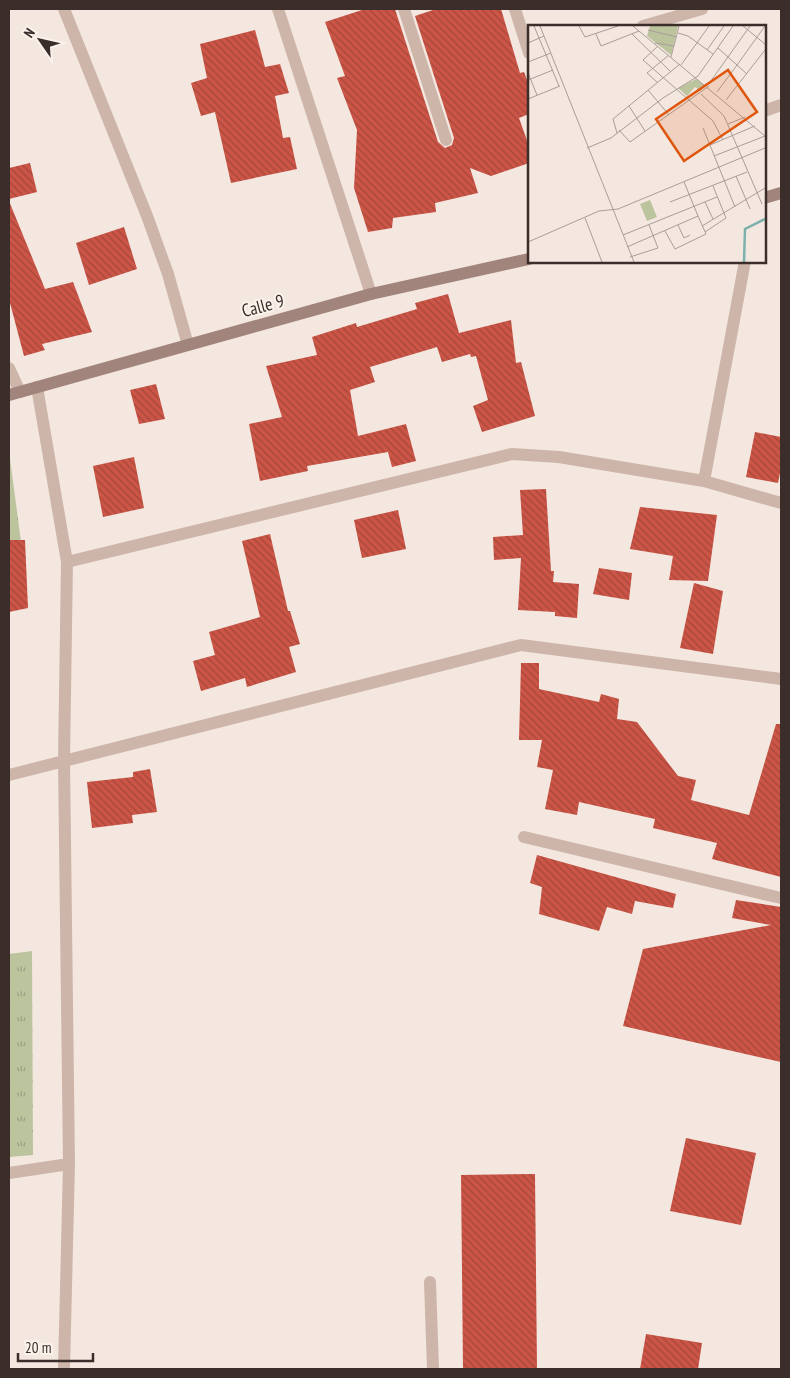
<svg xmlns="http://www.w3.org/2000/svg" width="790" height="1378" font-family="'PT Sans Narrow',sans-serif">
<style>
.grass{fill:url(#grass-tufts)}
.building{fill:url(#building-back-hatch)}
.lines{fill:none;stroke-linecap:round;stroke-linejoin:round}
.lane{stroke:#cdb5aa;stroke-width:12}
.street{stroke:#cdb5aa;stroke-width:12}
.secondary{stroke:#a1847b;stroke-width:12}
.labels{text-anchor:middle;stroke-width:4;stroke-linejoin:round;paint-order:stroke}
.street-label{font-size:18px;fill:#3a2d2a;stroke:#fbf2ec}
.inset-river{fill:none;stroke:#7cb2ad;stroke-width:2.5}
.inset-road{fill:none;stroke:#aa9d97;stroke-width:1}
.view{fill:#df570e;fill-opacity:0.15;stroke:#df570e;stroke-width:2.5}
.inset-edge{fill:none;stroke:#3a2d2a;stroke-width:2.5}
</style>
<defs>
<pattern id="grass-tufts" width="24" height="20" patternUnits="userSpaceOnUse" patternTransform="scale(1.25)"><rect width="24" height="20" fill="#bcc49e"/><path d="M3 7l-1-3M5 7V3M7 7l1-3M15 17l-1-3M17 17v-4M19 17l1-3" fill="none" stroke="#9aa081"/></pattern>
<pattern id="building-back-hatch" width="6" height="6" patternUnits="userSpaceOnUse" patternTransform="scale(1.25)"><rect width="6" height="6" fill="#cb5546"/><path d="M-1 5l2 2M0 0l6 6M5-1l2 2" fill="none" stroke="#a6473b"/></pattern>
</defs>
<rect width="100%" height="100%" fill="#f4e7df"/>
<path class="grass" d="M9,451L22,549L9,553Z
M32,951L33,1155L9,1157V954Z"/>
<path class="building" d="M365,9H395L438,142L445,148L452,145L454,138L415,16L436,9H501L520,73L524,72L529,85V114L519,118L529,146V163L491,176L470,168L478,193L435,203L436,212L393,218L392,228L368,232L354,188L357,130L337,78L345,76L325,22Z
M255,30L265,67L280,64L289,93L275,96L283,138L290,137L297,169L231,183L215,112L201,116L191,83L207,78L200,44Z
M30,163L37,192L9,199V168Z
M9,201L45,289L73,282L92,332L42,344L45,350L24,356L9,299Z
M124,227L137,269L89,285L76,243Z
M448,294L459,333L511,320L516,363L521,362L535,416L482,432L473,406L488,400L476,356L471,357L470,354L442,362L437,347L370,367L375,382L350,390L358,436L406,424L416,461L392,467L388,452L307,466L308,471L260,481L249,424L282,417L266,366L317,355L312,337L356,323L357,327L417,309L415,303Z
M156,384L165,419L139,424L130,390Z
M755,432L781,437V468L778,483L746,477Z
M134,457L144,508L103,517L93,466Z
M546,489L551,571H554L553,582L579,584L577,618L555,616V612L518,610L521,558L494,560L493,537L523,535L520,490Z
M640,507L717,515L708,581L669,580L673,556L630,549Z
M398,510L406,549L362,558L354,520Z
M270,534L288,611H290L300,644L289,647L296,672L247,687L245,678L201,691L193,661L215,655L209,632L260,617L242,541Z
M9,540H25L28,608L9,612Z
M599,568L632,573L629,600L593,594Z
M694,583L723,591L713,654L680,648Z
M521,663H539V689L599,702L601,694L619,699L617,719L637,722L678,776L696,780L691,800L749,815L776,724H781V877L712,859L717,843L653,828L655,819L579,802L577,815L545,809L553,770L537,767L542,740H519Z
M150,769L157,812L132,815L133,823L92,828L87,782L133,777V772Z
M537,855L676,894L673,908L635,901L632,914L607,907L599,931L539,914L542,887L530,883Z
M736,900L781,907V1062L623,1026L643,949L771,925L732,918Z
M686,1138L756,1153L741,1225L670,1211Z
M535,1174L537,1369H463L461,1175Z
M646,1334L702,1343L698,1369H640Z"/>
<g class="lines">
<path class="lane" d="M404,9L446,140
M515,9L529,53
M643,26L702,9
M764,111L781,105
M430,1282L433,1369"/>
<path class="street" d="M64,9L147,216L168,274L188,345
M278,9L371,294
M9,368L20,392
M37,387L67,562L64,760L69,1164L64,1369
M704,481L745,261
M67,562L512,454L559,457L704,481L781,503
M9,775L521,645L781,679
M524,837L781,898
M9,1173L69,1164"/>
<path class="secondary" d="M764,198L781,193
M9,395L371,294L529,259"/>
</g>
<g class="labels">
<g class="street-label">
<text transform="translate(263 306) rotate(-15)" y="6">Calle 9</text>
</g>
</g>
<g transform="translate(528 25)">
<rect width="238" height="238" fill="#f4e7df"/>
<path d="M168,54L178,61L172,66L167,62L159,71L150,63ZM122,175L129,192L119,196L112,179Z" fill="#bcc49e"/>
<path d="M122,1H150L143,30L119,11Z" fill="#bcc49e"/>
<path class="inset-river" d="M216,237L217,204L237,194"/>
<path class="inset-road" d="M6,1L31,61M12,1L106,237M51,1L57,12L90,1M105,1L237,111M215,1L237,19M120,5L149,12M150,8L160,11L185,29M68,9L73,21L111,6M104,9L143,47M0,18L16,11M127,18L146,21M130,21L115,35L185,96L195,115M190,23L219,49M179,25L196,1M143,32L151,1M0,37L23,28M153,40L181,1M209,40L237,1M0,48L9,70M0,55L25,45M129,57L119,48L141,30M180,60L222,1M120,65L141,90M189,67L209,40M173,69L196,91L234,179M0,74L32,61M198,75L237,25M101,81L117,106M200,99L217,92M175,103L207,182M91,105L102,117L181,61M89,108L85,94L152,39M182,120L227,101M59,123L83,113L135,73L170,51L205,1M186,131L237,111M208,151L222,184M142,177L219,147M177,177L185,194M57,193L74,237M150,200L156,213L162,210M174,201L237,163M137,206L147,224L178,209L170,191M177,207L198,193L185,161M95,210L189,172M0,217L71,186L90,184L237,123M99,222L170,191L156,157M102,232L130,223L121,200"/>
<path class="view" d="M200,45L229,87L156,136L128,94Z"/>
<rect width="238" height="238" class="inset-edge"/>
</g>
<rect width="790" height="1378" fill="none" stroke="#3a2d2a" stroke-width="20"/>
<g transform="translate(40 40) rotate(304)" stroke="#fbf2ec" stroke-width="4" paint-order="stroke">
<path d="M0-4L9 19L0 12L-9 19Z" fill="#3a2d2a"/>
<text y="-8" font-size="14" font-weight="bold" text-anchor="middle" fill="#3a2d2a">N</text>
</g>
<path d="M18 1353v8h75v-8" fill="none" stroke="#3a2d2a" stroke-width="2.5"/>
<text x="25" y="1353" font-size="15" fill="#3a2d2a" stroke="#fbf2ec" stroke-width="4" paint-order="stroke">20 m</text>
</svg>
